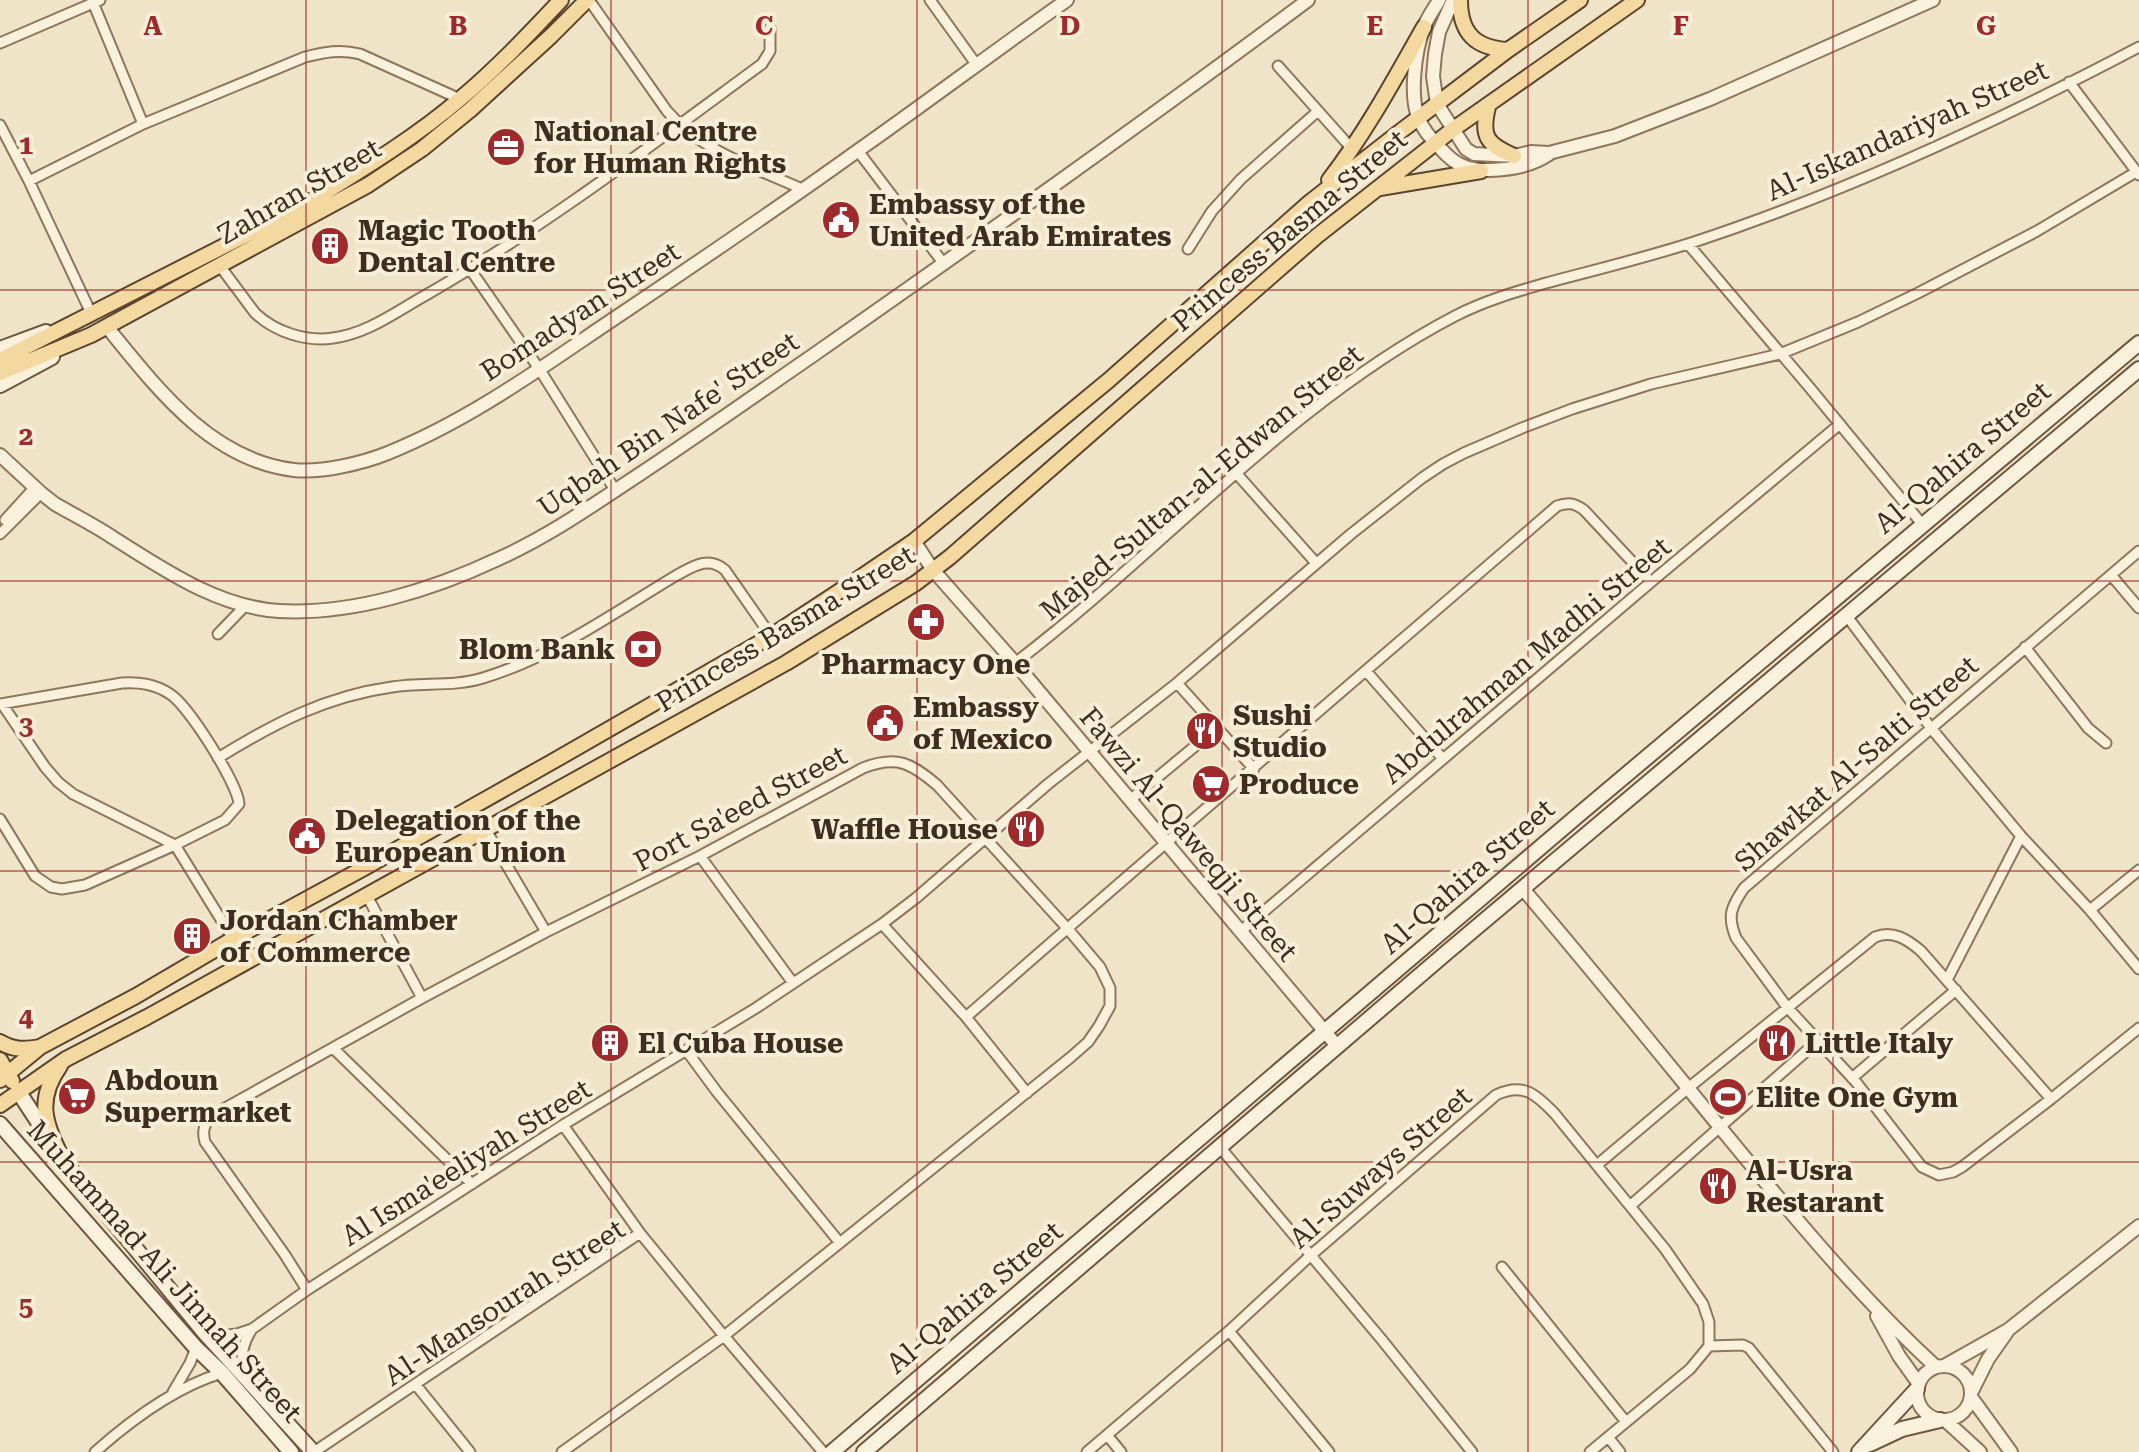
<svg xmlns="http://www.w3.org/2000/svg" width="2139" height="1452" font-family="'Roboto Serif',serif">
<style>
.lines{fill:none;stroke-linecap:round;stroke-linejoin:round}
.minor-casing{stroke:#8d765c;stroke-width:13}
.tertiary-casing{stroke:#8d765c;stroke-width:16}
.secondary-casing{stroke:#6f573f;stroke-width:18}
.primary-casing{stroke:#5b4430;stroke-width:18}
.minor{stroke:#faf1dc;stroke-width:9}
.tertiary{stroke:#faf1dc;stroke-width:12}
.secondary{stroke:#faf1dc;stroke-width:14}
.primary{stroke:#f3d9a0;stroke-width:14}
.grid{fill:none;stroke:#9e2a2b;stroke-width:2;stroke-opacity:0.55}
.labels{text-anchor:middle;stroke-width:8;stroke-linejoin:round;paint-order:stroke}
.street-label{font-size:28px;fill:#3d2e20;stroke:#f7eed8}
.poi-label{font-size:28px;font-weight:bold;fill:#3d2e20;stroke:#f7eed8;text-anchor:start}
.grid-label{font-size:26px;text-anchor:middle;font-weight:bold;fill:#9e2a2b;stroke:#f7eed8;stroke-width:8;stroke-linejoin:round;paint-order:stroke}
</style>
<rect width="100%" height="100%" fill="#f0e4c8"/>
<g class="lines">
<g class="minor-casing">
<path id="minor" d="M92,0L143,124
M589,0L667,111C701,151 756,168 802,189
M930,0L976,64
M0,43L100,0
M1278,66L1353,150
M2069,82L2139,175
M0,125L29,181L91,313
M858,151L944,264
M29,181L143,124L305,57C325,52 340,49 360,54L460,99
M1688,244L1810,388L1922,524
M1188,249L1212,211L1241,179L1318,111
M220,266L255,313C275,332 306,342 333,338C367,334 397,311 426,295C544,227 653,144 762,64L770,51V28
M470,269L540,370L615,490
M1237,474L1316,563
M5,520L35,487
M0,534L41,493
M2139,551L1744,888C1731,907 1727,916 1736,938L1787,1007L1856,1082L1922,1167L1939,1175L1953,1172L1962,1167L2051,1099L2139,1028
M2111,575L2139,608
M1846,615L1931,728L2021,836L2090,910L2139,969
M218,634L245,606
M2025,647L2088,728L2106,743
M1015,663C1162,551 1290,402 1455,316C1484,301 1515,292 1546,283C1595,270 1644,258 1691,243C1846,192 1995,123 2139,47
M1366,671L1443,759
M1177,683L1254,769
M0,704L122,683C140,682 155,684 170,694C188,705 238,784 239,804L225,820L175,845L85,885L62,889L51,887L35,876L0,819
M2,704L45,767L58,782L73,794L175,845L233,939
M218,758C273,724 326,696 392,687C422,682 454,687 483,678C553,657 615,612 677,575C694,566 708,556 725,570L771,636
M1130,800L1217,728
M486,830L546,932
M700,856L793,983
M367,896L422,998
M2090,910L2139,870
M882,924L916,898L1048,784L1177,683L1351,534L1422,478L1443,464L1464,453L1522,428L1572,409L1651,384L1780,354L1858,322L1918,293L2037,231L2136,172
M1241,931L1651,582L1840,424
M1947,980L2021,836
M966,1017C1162,845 1360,676 1557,506C1568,502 1574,503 1584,510L1651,582
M333,1048L472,1184
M686,1050L717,1092L840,1243
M1852,1078L1956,990
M563,1125L640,1233
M1219,1146L1382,1340L1472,1452
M1597,1165L1687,1089L1875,937C1893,930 1907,939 1921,951L2051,1099
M1630,1206L1819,1040
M1502,1267L1626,1422
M307,1290L285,1255L205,1142C202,1131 204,1125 211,1116L422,998L546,932L700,856L863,768C897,755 911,763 937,785L1067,928L1100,967L1110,988V1006L1099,1026L1088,1042L1071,1057L724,1336L562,1452
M1229,1331L1329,1452
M205,1333L219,1336L237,1334L252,1329L307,1290L563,1125L756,1008L882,924L966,1017L1027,1093
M1709,1346L1743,1345L1749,1348L1833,1452
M242,1375C241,1356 242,1344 252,1329
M416,1385L470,1452
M173,1392L190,1363L196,1348
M1107,1435L1121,1452
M1608,1437L1620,1452
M95,1452C131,1420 175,1387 222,1373
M314,1452L640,1233L724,1336L823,1452
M1087,1452L1229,1331L1310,1256L1496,1095C1523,1082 1536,1094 1555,1114L1665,1249L1703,1304L1709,1322V1346L1690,1369L1590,1452"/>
</g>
<g class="tertiary-casing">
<path id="tertiary" d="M1439,0C1434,9 1427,18 1424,27C1415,50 1409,97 1419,119C1423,130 1433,141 1441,149C1455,165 1468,171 1490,170C1512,169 1531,166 1549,154
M1453,0L1439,32L1435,54L1433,76L1437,104L1466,149L1474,154L1514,156L1531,152L1549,153L1615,136L1710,99L1933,0
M107,327C156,387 210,460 294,470C322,473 363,463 388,453C475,418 550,361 627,310C704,258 781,206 856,152C927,102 996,50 1067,0
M0,455L41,493L55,504C74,515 94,525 112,537C163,569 217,607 279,611C352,615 432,590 498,559C549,536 590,507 637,476C696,437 754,396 812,356C979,239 1145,122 1308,0
M914,541L933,570L1015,663L1337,1046
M1523,889C1593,971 1660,1054 1728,1137C1794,1217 1860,1297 1936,1367
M1877,1316L1899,1356L1919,1384
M1946,1365L2008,1330L2139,1226
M1917 1393a27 27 0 1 1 54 0a27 27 0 1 1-54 0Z
M1972,1391L1988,1359L2007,1332
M1971,1397L2011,1452
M1945,1420L1980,1452"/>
</g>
<g class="secondary-casing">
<path id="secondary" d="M0,349L46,332
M0,385L52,357
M18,1091L50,1140
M0,1124L196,1348L222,1373L291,1452
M61,1158L205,1333L313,1452
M1870,1444L1902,1429L1940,1420
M832,1452L1576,817L2139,343
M864,1452L1446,953L2139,369
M1859,1452L1917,1389"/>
</g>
<g class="primary-casing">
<path id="primary" d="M1460,0C1460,34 1476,48 1508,50
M1488,107C1481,136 1486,144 1514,156
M1329,180C1366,132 1394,80 1424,27
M1380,188L1481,171
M0,360L303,206C356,173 412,140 460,99C496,69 529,34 561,0
M0,373L91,335L368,185L422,149L470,110L551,36L587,0
M0,1042C14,1050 24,1050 40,1047
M0,1060L12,1081
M60,1066C33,1104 48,1129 66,1166
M0,1080L40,1047L136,996L233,939L364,868L550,763L771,636L858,579L914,541L1109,380L1310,202L1397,134L1508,50L1580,0
M0,1105L66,1059L147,1017L786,663L916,583L950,557L1317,236L1452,130L1637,0"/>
</g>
<use href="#minor" class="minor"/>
<use href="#tertiary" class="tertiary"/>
<use href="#secondary" class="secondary"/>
<use href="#primary" class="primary"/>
</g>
<path class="grid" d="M306,0V1452M611,0V1452M917,0V1452M1222,0V1452M1528,0V1452M1833,0V1452M0,290H2139M0,581H2139M0,871H2139M0,1162H2139"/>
<defs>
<g id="office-disc" transform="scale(2)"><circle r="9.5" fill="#9e2a2b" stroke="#f7eed8"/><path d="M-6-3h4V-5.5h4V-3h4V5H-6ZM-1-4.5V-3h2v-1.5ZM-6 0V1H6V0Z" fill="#fff"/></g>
<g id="civic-disc" transform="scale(2)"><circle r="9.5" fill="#9e2a2b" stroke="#f7eed8"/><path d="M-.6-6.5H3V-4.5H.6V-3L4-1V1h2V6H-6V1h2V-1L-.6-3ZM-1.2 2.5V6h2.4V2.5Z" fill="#fff"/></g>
<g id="building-disc" transform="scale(2)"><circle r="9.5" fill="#9e2a2b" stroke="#f7eed8"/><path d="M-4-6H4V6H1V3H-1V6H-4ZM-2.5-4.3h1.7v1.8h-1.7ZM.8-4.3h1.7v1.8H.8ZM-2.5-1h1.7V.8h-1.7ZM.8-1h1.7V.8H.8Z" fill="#fff"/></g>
<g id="pharmacy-disc" transform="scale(2)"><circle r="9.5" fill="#9e2a2b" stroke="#f7eed8"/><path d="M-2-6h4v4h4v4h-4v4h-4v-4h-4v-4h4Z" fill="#fff"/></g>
<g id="bank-disc" transform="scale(2)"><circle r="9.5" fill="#9e2a2b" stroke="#f7eed8"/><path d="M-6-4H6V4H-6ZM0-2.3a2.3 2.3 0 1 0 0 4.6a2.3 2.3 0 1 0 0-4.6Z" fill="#fff"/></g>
<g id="restaurant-disc" transform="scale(2)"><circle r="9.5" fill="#9e2a2b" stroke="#f7eed8"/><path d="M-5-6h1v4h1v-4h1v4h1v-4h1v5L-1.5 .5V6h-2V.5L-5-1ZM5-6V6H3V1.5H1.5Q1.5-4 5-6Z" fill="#fff"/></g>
<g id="supermarket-disc" transform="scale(2)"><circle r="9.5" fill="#9e2a2b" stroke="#f7eed8"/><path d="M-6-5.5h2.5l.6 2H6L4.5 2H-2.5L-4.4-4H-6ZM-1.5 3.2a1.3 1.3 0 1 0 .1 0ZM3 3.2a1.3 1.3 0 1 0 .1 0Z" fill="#fff"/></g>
<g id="stadium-disc" transform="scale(2)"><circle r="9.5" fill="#9e2a2b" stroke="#f7eed8"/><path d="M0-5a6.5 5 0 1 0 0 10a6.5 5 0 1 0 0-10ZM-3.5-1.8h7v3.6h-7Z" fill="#fff"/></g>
</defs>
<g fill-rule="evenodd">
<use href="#office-disc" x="506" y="147"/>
<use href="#civic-disc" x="841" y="220"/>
<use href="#building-disc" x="330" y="246"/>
<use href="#pharmacy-disc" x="926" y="622"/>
<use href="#bank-disc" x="643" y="649"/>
<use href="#civic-disc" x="885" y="723"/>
<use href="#restaurant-disc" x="1205" y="731"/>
<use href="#supermarket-disc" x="1211" y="784"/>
<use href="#restaurant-disc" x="1026" y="829"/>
<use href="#civic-disc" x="307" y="836"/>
<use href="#building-disc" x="192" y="936"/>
<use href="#building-disc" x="610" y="1043"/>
<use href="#restaurant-disc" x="1777" y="1043"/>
<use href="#supermarket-disc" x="77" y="1096"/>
<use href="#stadium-disc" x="1728" y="1097"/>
<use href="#restaurant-disc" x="1718" y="1186"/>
</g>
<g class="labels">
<g class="street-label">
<text transform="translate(1907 130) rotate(-24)" y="10">Al-Iskandariyah Street</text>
<text transform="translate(299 191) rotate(-30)" y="10">Zahran Street</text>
<text transform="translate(1289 230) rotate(-40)" y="10">Princess Basma Street</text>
<text transform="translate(580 311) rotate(-33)" y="10">Bomadyan Street</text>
<text transform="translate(668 424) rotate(-34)" y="10">Uqbah Bin Nafe' Street</text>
<text transform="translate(1962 457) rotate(-40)" y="10">Al-Qahira Street</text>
<text transform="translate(1201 482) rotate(-40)" y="10">Majed-Sultan-al-Edwan Street</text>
<text transform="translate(785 628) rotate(-31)" y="10">Princess Basma Street</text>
<text transform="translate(1526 660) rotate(-40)" y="10">Abdulrahman Madhi Street</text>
<text transform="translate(1856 763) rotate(-41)" y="10">Shawkat Al-Salti Street</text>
<text transform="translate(740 808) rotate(-28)" y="10">Port Sa'eed Street</text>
<text transform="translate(1189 834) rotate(50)" y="10">Fawzi Al-Qaweqji Street</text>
<text transform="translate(1467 876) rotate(-41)" y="10">Al-Qahira Street</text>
<text transform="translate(466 1162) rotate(-32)" y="10">Al Isma'eeliyah Street</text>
<text transform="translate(1380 1167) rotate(-41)" y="10">Al-Suways Street</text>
<text transform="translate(165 1271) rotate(48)" y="10">Muhammad Ali Jinnah Street</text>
<text transform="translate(974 1297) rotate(-40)" y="10">Al-Qahira Street</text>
<text transform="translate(504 1302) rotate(-33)" y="10">Al-Mansourah Street</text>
</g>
<g class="poi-label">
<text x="534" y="141">National Centre<tspan x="534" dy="32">for Human Rights</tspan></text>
<text x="869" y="214">Embassy of the<tspan x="869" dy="32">United Arab Emirates</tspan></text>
<text x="358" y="240">Magic Tooth<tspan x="358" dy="32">Dental Centre</tspan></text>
<text x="615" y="659" text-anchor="end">Blom Bank</text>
<text x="926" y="674" text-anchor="middle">Pharmacy One</text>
<text x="913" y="717">Embassy<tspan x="913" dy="32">of Mexico</tspan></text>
<text x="1233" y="725">Sushi<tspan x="1233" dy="32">Studio</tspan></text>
<text x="1239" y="794">Produce</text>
<text x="335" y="830">Delegation of the<tspan x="335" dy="32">European Union</tspan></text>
<text x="998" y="839" text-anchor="end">Waffle House</text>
<text x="220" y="930">Jordan Chamber<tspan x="220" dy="32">of Commerce</tspan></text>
<text x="638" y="1053">El Cuba House</text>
<text x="1805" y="1053">Little Italy</text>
<text x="105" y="1090">Abdoun<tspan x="105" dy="32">Supermarket</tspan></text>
<text x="1756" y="1107">Elite One Gym</text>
<text x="1746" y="1180">Al-Usra<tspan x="1746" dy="32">Restarant</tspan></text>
</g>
</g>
<g class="grid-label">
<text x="153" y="35">A</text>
<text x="458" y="35">B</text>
<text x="764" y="35">C</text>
<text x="1070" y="35">D</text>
<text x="1375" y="35">E</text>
<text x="1681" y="35">F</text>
<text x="1986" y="35">G</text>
<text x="26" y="154">1</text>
<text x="26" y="445">2</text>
<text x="26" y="735">3</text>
<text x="26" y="1026">4</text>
<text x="26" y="1316">5</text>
</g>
</svg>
